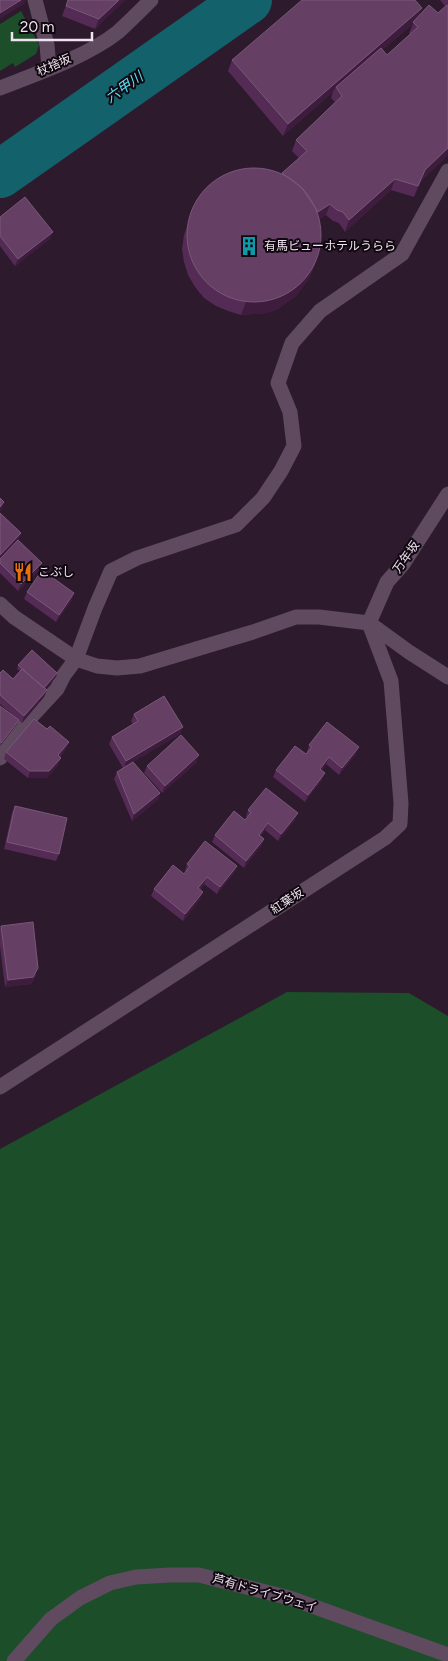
<svg xmlns="http://www.w3.org/2000/svg" width="448" height="1661" font-family="Figtree,'Noto Sans JP',sans-serif">
<style>
.green{fill:#1b4e29}
.lines{fill:none;stroke-linecap:round;stroke-linejoin:round}
.river{stroke:#13616b;stroke-width:48}
.minor{stroke:#5f4a5f;stroke-width:15}
.wall{fill:#542b54;fill-rule:evenodd}
.shaded-wall{fill:#3d1c3d}
.building{fill:#653f64;stroke:#7a587a}
.labels{text-anchor:middle;stroke-width:4;stroke-linejoin:round;paint-order:stroke}
.street-label{font-size:12px;fill:#f0e3ef;stroke:#100810}
.poi-label{font-size:12px;fill:#f0e3ef;stroke:#100810;text-anchor:start}
.water-label{font-size:14px;font-style:italic;fill:#57e1f4;stroke:#100810}
</style>
<rect width="100%" height="100%" fill="#2d1a2d"/>
<path class="green" d="M21,11L39,45L36,54L15,67L13,63L0,71V24Z
M287,992L409,993L448,1016V1661H0V1149Z"/>
<g class="lines">
<path class="river" d="M0,174L248,0"/>
<path class="minor" d="M35,0L47,45L49,68
M0,88C36,74 88,56 118,32C129,22 140,11 151,0
M0,604L14,617L76,659L97,666L117,668L140,666L253,632L296,617H319L369,623L409,652L448,677
M0,758L19,730L57,689L64,675L76,659L95,608L111,571L137,558L236,525L263,498L281,471L294,446L290,412L278,383L292,343L320,311L402,254L448,171
M0,1087L385,838L400,824L401,803L391,681L369,623L387,582L403,564L448,494
M14,1661L51,1619L80,1598L110,1583L136,1577L170,1575H199L290,1598L448,1655"/>
</g>
<path class="wall" d="M68,0H125L95,29L62,16Z
M440,0H448V155L421,181L414,197L391,190L345,232L339,223L333,221L326,215L319,219L315,264L310,277L296,296L278,309L267,313L241,315L228,311L216,306L204,298L195,287L188,275L184,262L182,249L184,235L193,209L282,174L299,158L292,151L296,140L335,102L331,98L333,92L283,136L228,71L232,60L419,15L438,13L445,6ZM413,24L409,33L410,34L387,55L382,50Z
M0,217L50,239L15,266L0,246Z
M0,513L21,533L18,540L42,563L39,570L18,591L0,573Z
M27,592L72,600L56,622L24,599Z
M18,665L57,673L56,677L45,689L47,690L44,697L22,723L0,704V673L13,679L20,671L17,669Z
M134,714L183,727L180,734L133,762L160,793L158,800L132,821L114,779L117,772L123,768L109,744L112,737L133,724L131,721Z
M309,745L356,754L339,775L326,764L322,770V780L305,802L273,777L276,770L306,754L308,752H307Z
M66,749L60,757L58,765L47,778H28L4,759L6,752Z
M197,762L162,793L144,773L147,766Z
M15,806L59,854L56,861L4,849L12,813Z
M248,810L295,820L278,841L265,830L261,836L264,839L261,846L244,868L212,842L215,835L245,820L247,818L246,817Z
M187,864L237,866L234,873L217,894L204,884L200,890V899L183,921L151,896L154,889L184,874L186,872L185,871Z
M1,926L36,975L31,984L5,987L0,946V929Z"/>
<path class="shaded-wall" d="M21,0H26L24,4L0,19V13Z
M119,0H125L95,29L99,19Z
M422,8L418,19L413,22V24L337,89L336,87L333,92L283,136L288,124Z
M448,148V155L421,181L414,197L418,186L425,170Z
M395,179L391,190L345,232L349,220Z
M330,204L326,215L314,223L318,212Z
M53,232L50,239L15,266L18,259Z
M315,264L310,277L296,296L278,309L267,313L241,315L246,302Z
M4,502L2,509L0,511V507Z
M21,533L18,540L0,560V555Z
M42,563L39,570L18,591L21,584Z
M74,593L72,600L56,622L59,615Z
M57,673L56,677L42,692L43,688Z
M47,690L44,697L22,723L24,716Z
M19,720L17,724L0,746L1,743Z
M183,727L180,734L124,768L126,761Z
M69,742L66,749L55,762L58,755Z
M359,747L356,754L339,775L342,768Z
M199,755L197,762L162,793L165,786Z
M329,757L326,764L317,776L320,769Z
M61,758L58,765L47,778H28L30,771Z
M325,773L322,780L305,802L308,795Z
M160,793L158,800L132,821L134,814Z
M298,813L295,820L278,841L281,834Z
M268,823L265,830L256,842L259,835Z
M264,839L261,846L244,868L246,861Z
M237,866L234,873L217,894L220,887Z
M207,877L204,884L195,895L198,888Z
M203,892L200,899L183,921L185,914Z
M38,968L31,984L5,987L8,980Z"/>
<path class="building" d="M0,0H21L0,13Z
M68,0H119L99,19L66,6Z
M302,0H415L422,8L288,124L232,60Z
M429,5L438,13L447,5L448,6V148L425,170L418,186L395,179L349,220L343,212L337,210L330,204L318,212L302,188L282,173L307,151L296,140L342,96L336,87L381,48L387,55L418,27L413,22Z
M187 235a67 67 0 1 1 134 0a67 67 0 1 1-134 0Z
M25,197L53,232L18,259L0,236V217Z
M0,498L4,502L0,507Z
M0,513L21,533L0,555Z
M18,540L42,563L21,584L0,563V559Z
M42,570L74,593L59,615L27,592Z
M32,650L57,673L44,688L18,665Z
M22,669L47,690L24,716L0,695V673L3,670L13,679Z
M164,696L183,727L126,761L112,737L138,721L134,714Z
M0,706L19,720L1,743H0Z
M34,719L47,729L50,726L69,742L58,755L61,758L49,771H30L6,752Z
M327,722L359,747L342,768L329,757L320,769L325,773L308,795L276,770L295,746L306,754L312,747L309,745Z
M181,735L199,755L165,786L147,766Z
M133,762L160,793L134,814L117,772Z
M266,788L298,813L281,834L268,823L259,835L264,839L246,861L215,835L234,811L245,820L251,813L248,810Z
M15,806L67,818L59,854L7,842Z
M205,841L237,866L220,887L207,877L198,888L203,892L185,914L154,889L173,865L184,874L190,866L187,864Z
M33,922L38,968L33,977L8,980L1,926Z"/>
<defs>
<g id="building-bare" transform="scale(1.5)"><path d="M-4-6H4V6H1V3H-1V6H-4ZM-2.5-4.3h1.7v1.8h-1.7ZM.8-4.3h1.7v1.8H.8ZM-2.5-1h1.7V.8h-1.7ZM.8-1h1.7V.8H.8Z" fill="#0f9aa8" stroke="#100810" stroke-width="2.5" paint-order="stroke"/></g>
<g id="restaurant-bare" transform="scale(1.5)"><path d="M-5-6h1v4h1v-4h1v4h1v-4h1v5L-1.5 .5V6h-2V.5L-5-1ZM5-6V6H3V1.5H1.5Q1.5-4 5-6Z" fill="#e8710a" stroke="#100810" stroke-width="2.5" paint-order="stroke"/></g>
</defs>
<g fill-rule="evenodd">
<use href="#building-bare" x="249" y="246"/>
<use href="#restaurant-bare" x="23" y="572"/>
</g>
<g class="labels">
<g class="street-label">
<text transform="translate(54 65) rotate(-24)" y="4">杖捨坂</text>
<text transform="translate(406 557) rotate(-55)" y="4">万年坂</text>
<text transform="translate(287 901) rotate(-33)" y="4">紅葉坂</text>
<text transform="translate(265 1593) rotate(16)" y="4">芦有ドライブウェイ</text>
</g>
<g class="poi-label">
<text x="264" y="250">有馬ビューホテルうらら</text>
<text x="38" y="576">こぶし</text>
</g>
<g class="water-label">
<text transform="translate(124 87) rotate(-35)" y="5">六甲川</text>
</g>
</g>
<path d="M12 32v8h80v-8" fill="none" stroke="#f0e3ef" stroke-width="2.5"/>
<text x="20" y="32" font-size="15" fill="#f0e3ef" stroke="#100810" stroke-width="4" paint-order="stroke">20 m</text>
</svg>
